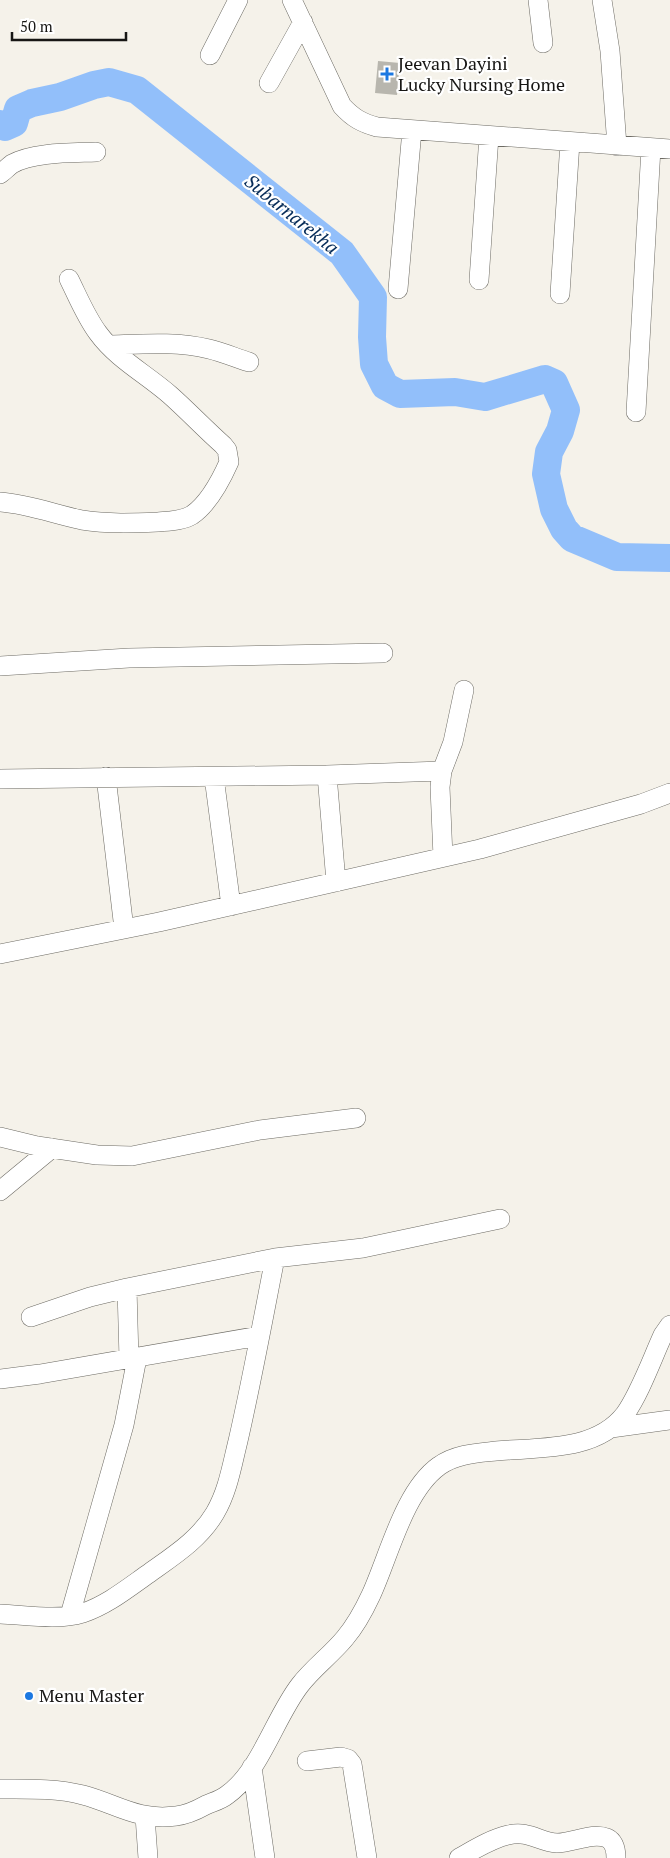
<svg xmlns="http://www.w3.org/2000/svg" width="670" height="1858" font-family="'PT Serif',serif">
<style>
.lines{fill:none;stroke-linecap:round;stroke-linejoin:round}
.river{stroke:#92bffa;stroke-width:28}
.building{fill:#b8b6ae}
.minor-casing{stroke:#6d6b64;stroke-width:20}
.minor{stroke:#fff;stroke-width:19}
.poi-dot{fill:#1c78e1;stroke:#fff;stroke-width:2}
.labels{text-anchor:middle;stroke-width:4.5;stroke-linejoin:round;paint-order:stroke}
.poi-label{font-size:18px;fill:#171614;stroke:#fff;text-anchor:start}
.water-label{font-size:19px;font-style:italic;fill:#062c59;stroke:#fff}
</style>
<rect width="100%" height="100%" fill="#f5f2ea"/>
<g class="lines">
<path class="river" d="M0,124L5,127L14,123L18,109L32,103L60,97L94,85L109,82L137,90L342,253L373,297L372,337L374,364L385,386L400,394L455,392L485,397L545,379L554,383L566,410L560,431L549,452L546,474L554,509L564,529L572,538L617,557L670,558"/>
</g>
<path class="building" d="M378,61L400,63L397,95L375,93Z"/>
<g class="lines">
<g class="minor-casing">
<path id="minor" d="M292,0L342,106C353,118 362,123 377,127L670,149
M538,0L543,43
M602,0L610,51L617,146
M210,55L238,0
M269,83L303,22
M0,174C4,171 8,167 12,164C33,152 72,153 96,152
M479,280L489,136
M398,289L412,130
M560,294L570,142
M109,345C142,344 176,341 209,349C222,352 236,358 249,362
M636,412L651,148
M0,502C28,504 54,514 82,520C108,524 133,523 158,522C169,521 182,521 192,515C208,504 221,480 229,462L227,450L223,445C205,429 188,411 170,395C146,374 117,359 98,333C86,317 78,297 69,279
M0,666L129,658L383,653
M327,775L336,882
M106,777L124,929
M214,777L231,906
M0,779L327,775L442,771
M443,857L440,787L442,771L453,742L464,690
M0,954L159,922L480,849L641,804L670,793
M0,1137L37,1146L97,1155L132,1156L260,1130L356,1118
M0,1191L52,1148
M127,1288L129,1359
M31,1317L90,1297L127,1288L275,1258L363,1248L500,1219
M0,1379L40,1374L259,1336
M611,1428L670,1420
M0,1614C26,1615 58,1621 83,1613C107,1605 128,1588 148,1574C173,1556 199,1540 215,1513C228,1491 232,1465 238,1441C252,1380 263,1319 275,1258
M70,1615L124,1425L137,1358
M307,1761L341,1757L348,1759L352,1764L367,1858
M252,1767L265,1858
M0,1789C27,1789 56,1788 83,1795C117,1804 137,1821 176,1816C186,1815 197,1810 206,1805C213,1802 221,1800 227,1795C260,1772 275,1717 300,1685C313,1668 331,1655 345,1638C356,1625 364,1610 371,1595C389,1556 404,1491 439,1466C455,1454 477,1453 496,1451C539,1447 596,1452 625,1414C640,1393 652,1359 663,1335L670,1325
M145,1816L148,1858
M459,1858C475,1849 491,1839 508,1835C529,1830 539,1842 557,1843C573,1843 592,1832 607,1838C615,1842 616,1850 616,1858"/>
</g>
<use href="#minor" class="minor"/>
</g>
<g class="poi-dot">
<path d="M384.5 66.5h5v5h5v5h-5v5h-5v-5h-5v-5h5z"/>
<circle cx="29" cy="1696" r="5"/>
</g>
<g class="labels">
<g class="poi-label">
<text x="398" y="70">Jeevan Dayini<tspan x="398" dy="21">Lucky Nursing Home</tspan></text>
<text x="39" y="1702">Menu Master</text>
</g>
<g class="water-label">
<text transform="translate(292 214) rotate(39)" y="7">Subarnarekha</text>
</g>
</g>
<path d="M12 32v8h114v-8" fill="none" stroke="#171614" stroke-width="2.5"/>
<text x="20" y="32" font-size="15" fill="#171614" stroke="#ffffff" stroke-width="4" paint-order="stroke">50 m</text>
</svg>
